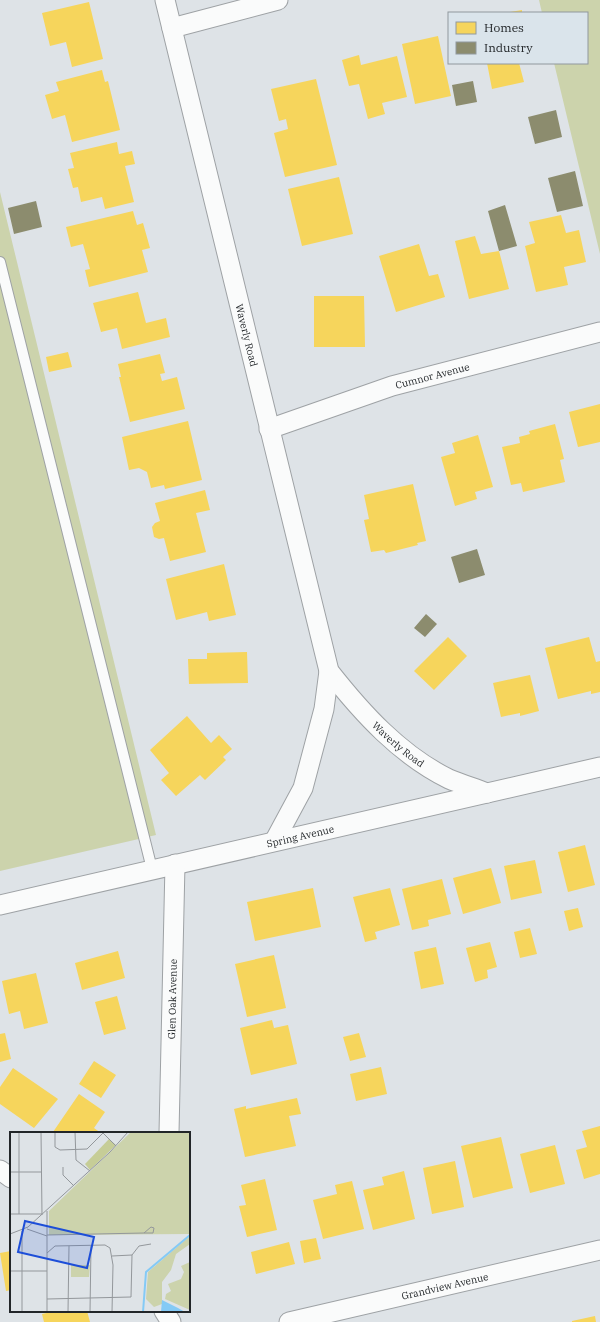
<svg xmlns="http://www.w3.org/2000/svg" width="600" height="1322" font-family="'IBM Plex Serif',serif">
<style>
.green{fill:#ccd3ac}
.homes{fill:#f6d55c}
.industry{fill:#8c8c6e}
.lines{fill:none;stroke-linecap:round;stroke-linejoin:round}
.lane-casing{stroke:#9ea2a5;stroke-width:12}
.street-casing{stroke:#9ea2a5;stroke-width:21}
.lane{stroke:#fafbfb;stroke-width:10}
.street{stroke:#fafbfb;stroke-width:19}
.labels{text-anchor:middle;stroke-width:4;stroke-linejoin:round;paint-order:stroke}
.street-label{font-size:10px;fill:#222629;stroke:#dae4eb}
.inset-river{fill:none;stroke:#84caf6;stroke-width:2}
.inset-road{fill:none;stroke:#93979b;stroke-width:1}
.view{fill:#1d4ed8;fill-opacity:0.15;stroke:#1d4ed8;stroke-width:2}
.inset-edge{fill:none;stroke:#222629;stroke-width:2}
</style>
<rect width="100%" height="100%" fill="#dee3e7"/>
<path class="green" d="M539,0H600V254L554,63H587V13H542Z
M0,192L156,835L0,871Z"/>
<path class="homes" d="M89,2L103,59L72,67L66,42L50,46L42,13Z
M522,10V13H510V12Z
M438,36L451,96L415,104L402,44Z
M359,55L361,65L397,56L407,97L382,103L385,114L368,119L359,84L349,86L342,60Z
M487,63H519L524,82L492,89Z
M102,70L105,82L108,81L120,130L72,142L65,115L52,119L45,95L59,91L56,82Z
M316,79L337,165L285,177L274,133L288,129L286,119L279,121L271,89Z
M117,142L119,154L132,151L135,164L125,166L134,202L105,209L102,197L81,202L78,187L73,188L68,169L74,168L70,153Z
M339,177L353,234L302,246L288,189Z
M133,211L137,225L143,223L150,248L142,250L148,272L89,287L85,270L90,269L83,244L71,247L66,227Z
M561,215L566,233L579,230L586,262L564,267L568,285L536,292L525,246L535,243L529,222Z
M475,236L481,254L499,251L509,289L469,299L455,241Z
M419,244L429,276L438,274L445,297L396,312L379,256Z
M138,292L146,323L166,318L170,337L122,349L117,328L101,332L93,303Z
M314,296H364L365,347H314Z
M68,352L72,367L49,372L46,357Z
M160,354L165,373L160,374L162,381L177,377L185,409L130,422L119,377H121L118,364Z
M600,404V442L578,447L569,412Z
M188,421L202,480L165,489L164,485L151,488L147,472L139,468L129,470L122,437Z
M555,424L564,459L560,460L565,482L523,492L521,483L511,485L502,447L520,443L519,437L530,434L529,431Z
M478,435L493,487L475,492L477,499L455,506L441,457L455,453L452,443Z
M413,484L426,541L417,543L418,545L386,553L384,550L371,552L364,520L369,519L364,495Z
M205,490L210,510L196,513L206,552L170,561L164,538L159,539L154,537L152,527L155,523L160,521L155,503Z
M224,564L236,615L209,621L207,612L176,620L166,579Z
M448,637L467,656L434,690L414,671Z
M589,637L596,662L600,661V692L591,694V691L558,699L545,648Z
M247,652L248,683L189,684L188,659H207V653Z
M530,675L539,711L520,716V713L501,717L493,683Z
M187,716L211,743L219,735L232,749L223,757L226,760L205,780L200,775L176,796L161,780L169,773L150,750Z
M585,845L595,885L568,892L558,852Z
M535,860L542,893L511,900L504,866Z
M491,868L501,903L463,914L453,878Z
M442,879L451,914L428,920L429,926L412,930L402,889Z
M313,888L321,927L255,941L247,902Z
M390,888L400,925L375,932L377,939L365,942L353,897Z
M578,908L583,927L569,931L564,911Z
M530,928L537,954L520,958L514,932Z
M490,942L497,967L487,970L488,978L475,982L466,948Z
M436,947L444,984L421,989L414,952Z
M118,951L125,978L82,990L75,963Z
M274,955L286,1008L247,1017L235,964Z
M36,973L48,1023L24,1029L20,1011L9,1014L2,981Z
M117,996L126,1029L104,1035L95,1002Z
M272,1020L274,1028L288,1025L297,1064L251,1075L240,1028Z
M5,1033L11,1059L0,1062V1034Z
M359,1033L366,1057L350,1061L343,1037Z
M94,1061L116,1075L101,1098L79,1084Z
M381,1067L387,1094L356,1101L350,1074Z
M13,1068L58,1099L34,1128L0,1104V1087Z
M79,1094L105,1112L94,1128L101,1133H55L53,1132Z
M297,1098L301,1114L289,1116L296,1146L245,1157L234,1109L246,1106V1109Z
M600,1126V1174L584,1179L576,1150L587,1147L582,1131Z
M501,1137L513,1188L473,1198L461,1146Z
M555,1145L565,1184L530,1193L520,1154Z
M455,1161L464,1207L432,1214L423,1168Z
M404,1171L415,1219L373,1230L363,1190L384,1185L382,1177Z
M265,1179L277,1230L247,1237L239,1206L246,1205L241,1185Z
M352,1181L364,1229L323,1239L313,1200L337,1194L335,1185Z
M316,1238L321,1259L304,1263L300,1241Z
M289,1242L295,1264L256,1274L251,1252Z
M11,1251V1290L6,1291L0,1253Z
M56,1311H87L90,1322H44L42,1314Z
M595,1316L596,1322H572V1321Z"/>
<path class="industry" d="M473,81L477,102L456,106L452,85Z
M556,110L562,137L535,144L528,117Z
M575,171L583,206L557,212L548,178Z
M36,201L42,227L14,234L8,208Z
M505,205L517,246L499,251L488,211Z
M477,549L485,575L459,583L451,557Z
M426,614L437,624L425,637L414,628Z"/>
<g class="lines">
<g class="lane-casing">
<path id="lane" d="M0,262L152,869"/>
</g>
<g class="street-casing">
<g id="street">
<path id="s1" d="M165,0L329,671C362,713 400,755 449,779C461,784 474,788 487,793"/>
<path d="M172,28L278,0"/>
<path id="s2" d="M269,429L392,386L600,332"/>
<path d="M275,840L303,788L324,709L329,671"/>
<path id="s3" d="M0,905L600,767"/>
<path id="s4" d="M169,1133L175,864"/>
<path d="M0,1170L11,1178"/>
<path d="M164,1311L171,1322"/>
<path id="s5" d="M289,1322L600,1250"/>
</g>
</g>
<use href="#lane" class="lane"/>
<use href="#street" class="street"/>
</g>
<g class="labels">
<g class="street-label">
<text dy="4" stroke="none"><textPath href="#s1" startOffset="345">Waverly Road</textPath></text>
<text dy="4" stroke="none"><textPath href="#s2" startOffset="172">Cumnor Avenue</textPath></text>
<text dy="4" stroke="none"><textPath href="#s1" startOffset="792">Waverly Road</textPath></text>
<text dy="4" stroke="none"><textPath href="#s3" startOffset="308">Spring Avenue</textPath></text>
<text dy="4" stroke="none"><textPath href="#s4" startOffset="134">Glen Oak Avenue</textPath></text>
<text dy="4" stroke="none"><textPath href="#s5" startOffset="160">Grandview Avenue</textPath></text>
</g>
</g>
<g transform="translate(10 1132)">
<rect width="180" height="180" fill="#dee3e7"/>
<path d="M121,0H180V102L39,103V79ZM180,104V112L166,122L161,138L152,150V172L144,175L136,167L138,140ZM180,130V178L155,167L156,162L161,159L158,152L171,147L174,140L171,134ZM61,133H80L79,145H61Z" fill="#ccd3ac"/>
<path d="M99,7L106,13L80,38L75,32Z" fill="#c6cd97"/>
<path d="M152,168L168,176L175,180H151Z" fill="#84caf6"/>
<path class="inset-river" d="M133,180L136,140L180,103"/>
<path class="inset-road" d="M9,0V82M31,0L32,83M45,0V15L50,18L77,17L94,0M65,0L66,28L80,39M93,1L106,14M53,35V43L64,54M0,40H31M0,82H32M17,97L37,104M0,102L18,95L100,20L118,0M37,103L134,101L141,95L144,96L143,101H134M37,121L45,114L95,113L100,116L103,133L102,180M102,124L122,123M0,139H37M37,167L121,165L122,123L129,114L141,112M12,180V99M37,180V79M58,180L59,114M80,180L81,114"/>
<path class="view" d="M15,89L84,105L77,136L8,120Z"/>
<rect width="180" height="180" class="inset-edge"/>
</g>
<rect x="448" y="12" width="140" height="52" fill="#dae4eb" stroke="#90989d"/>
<rect x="456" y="22" width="20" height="12" fill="#f6d55c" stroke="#90989d"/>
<text x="484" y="32" font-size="12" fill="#222629">Homes</text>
<rect x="456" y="42" width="20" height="12" fill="#8c8c6e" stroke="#90989d"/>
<text x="484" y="52" font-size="12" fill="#222629">Industry</text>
</svg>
